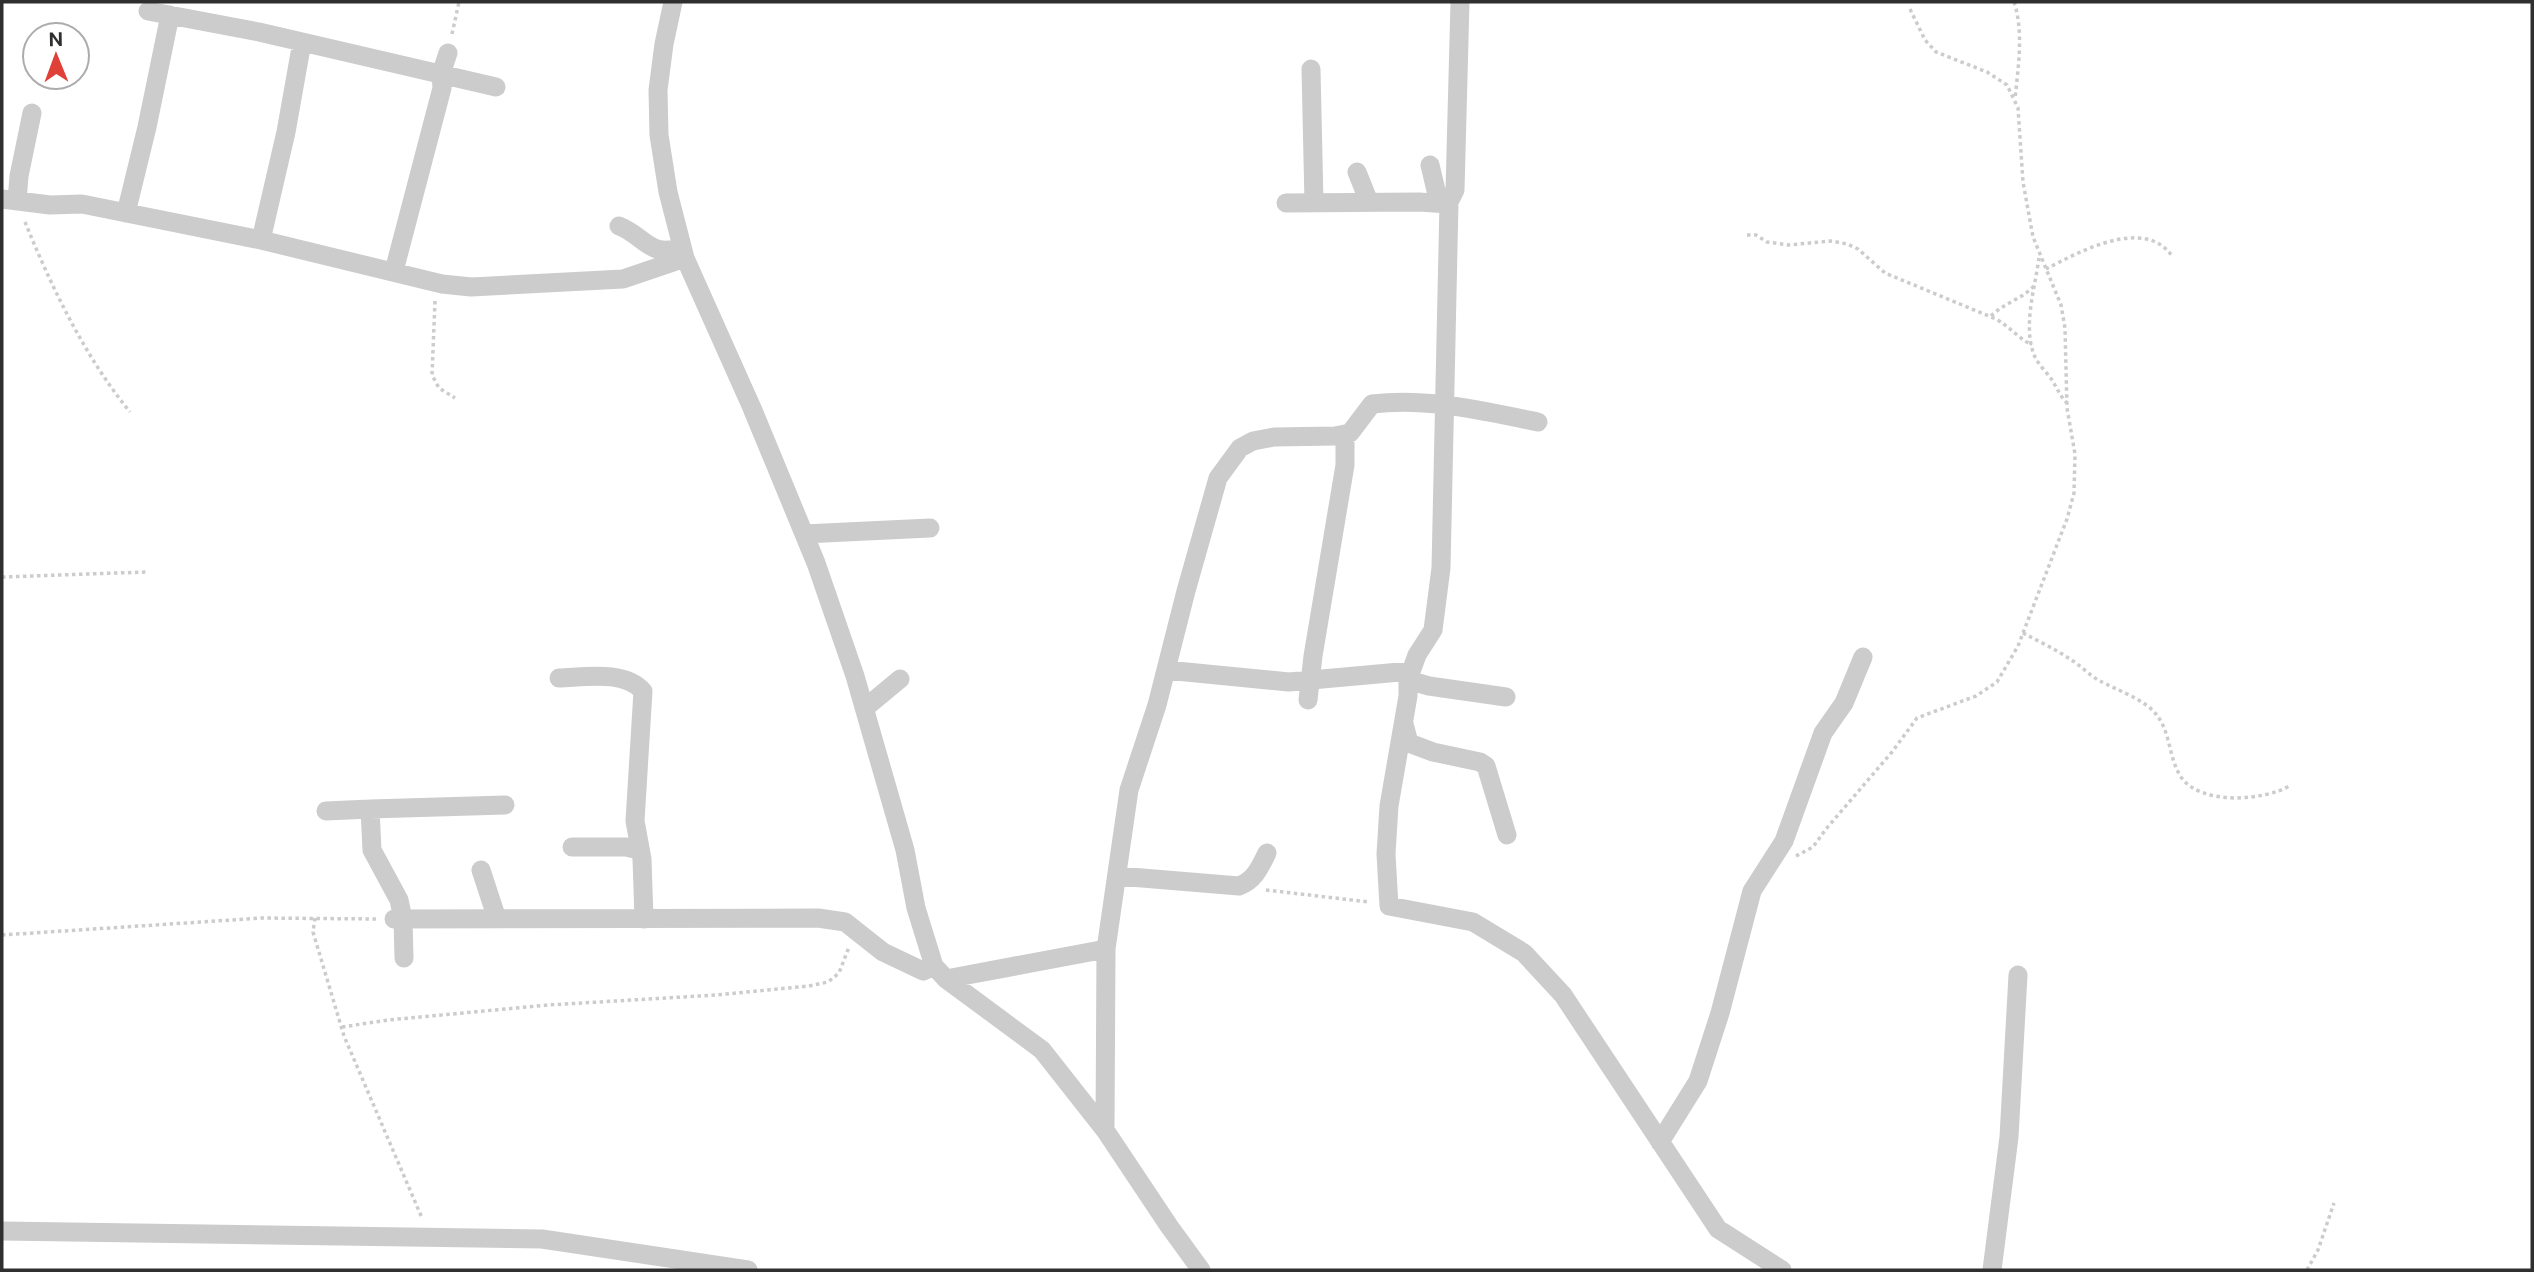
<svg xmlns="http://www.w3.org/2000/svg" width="2534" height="1272" font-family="'Public Sans',sans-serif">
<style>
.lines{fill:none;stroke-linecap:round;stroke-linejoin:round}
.path{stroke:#ccc;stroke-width:3.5;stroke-dasharray:3.5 3.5;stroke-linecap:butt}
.street{stroke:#ccc;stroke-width:19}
</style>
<rect width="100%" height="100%" fill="#fff"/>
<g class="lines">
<path class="path" d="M2014,2C2024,32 2018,68 2015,99
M452,34L459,2
M25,222C52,288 85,357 130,412
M1747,235H1756L1767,242L1788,245L1831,241L1847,244L1858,249L1885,273L1996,319C2010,327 2018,338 2032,345
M2039,258C2035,288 2022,328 2035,357C2039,365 2047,373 2052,380C2057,388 2060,396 2067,403
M2046,269C2079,252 2144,216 2172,256
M435,301L432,375L439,388L455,398
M1991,316C2004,303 2022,299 2034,286
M2,577L146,572
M2023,633C2038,641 2055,649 2070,659C2080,665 2089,675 2100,681C2115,689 2145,700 2155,713C2171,731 2168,757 2181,777C2201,806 2265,801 2291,785
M1796,856L1813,847L1826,829L1892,752L1917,718L1976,696L1997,682L2018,646L2067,519L2074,493L2075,454L2067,408L2065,328L2061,305L2033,237L2023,182L2018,108L2007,85L1987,72L1936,52L1925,40L1910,9
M1266,890L1369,902
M315,918L313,932L344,1036L422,1218
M2,935L262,918L377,919
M342,1027L388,1020L548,1005L716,995L809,986L828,982L839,973L849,947
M2307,1270L2318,1250L2334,1203"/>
<path class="street" d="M673,2L664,44L658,90L659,135L668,192L685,258L752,408L816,563L855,676L905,850L916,908L934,966L946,979L1042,1050L1105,1130L1169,1226L1201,1270
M1460,2L1455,190L1449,202L1441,568L1433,630L1417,655L1408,680V696L1389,806L1386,854L1389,906L1473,922L1524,953L1563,995L1718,1229L1782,1270
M148,11L259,32L496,87
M1311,69L1314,203
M1430,165L1439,203
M1357,172L1369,202
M2,199L50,205L82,204L261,240L442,284L471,287L623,279L685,258
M17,201L19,176L32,113
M1286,203L1419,202L1449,204
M126,213L147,127L170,15
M619,226C645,236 650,259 682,247
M261,240L286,132L302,42
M394,271L442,88L441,74L448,53
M804,534L930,528
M1166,670L1289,682L1411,671
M559,678C586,677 624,670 643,691L635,821L642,859L644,919
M1408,680L1429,686L1506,697
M1308,700L1313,656L1345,465V434
M865,708L900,679
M1404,724L1409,743L1433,752L1480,762L1486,766L1507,835
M326,811L370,809
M572,847H626L639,850
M481,870L497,919
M1118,876L1239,886C1255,880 1260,867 1267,853
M394,919L818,918L845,922L883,952L923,971L934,966
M404,958L403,919L399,900L372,850L370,809L505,805
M946,979L1106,949
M1105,1130L1106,949L1129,790L1157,705L1186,591L1218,478L1240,448L1253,441L1274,437L1335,436L1350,433L1372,404C1428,397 1483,411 1538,422
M1660,1142L1698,1081L1720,1013L1752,891L1784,841L1823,733L1844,703L1863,657
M2,1231L542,1239L748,1270
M1992,1270L2009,1137L2018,975"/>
</g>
<rect width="2534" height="1272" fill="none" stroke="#2f2f2f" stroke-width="7"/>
<g transform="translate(56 56) rotate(359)"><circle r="33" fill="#ffffff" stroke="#acacac" stroke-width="2"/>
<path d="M0-5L12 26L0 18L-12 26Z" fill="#df4037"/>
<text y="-10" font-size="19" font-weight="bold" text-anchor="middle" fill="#2f2f2f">N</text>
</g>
</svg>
